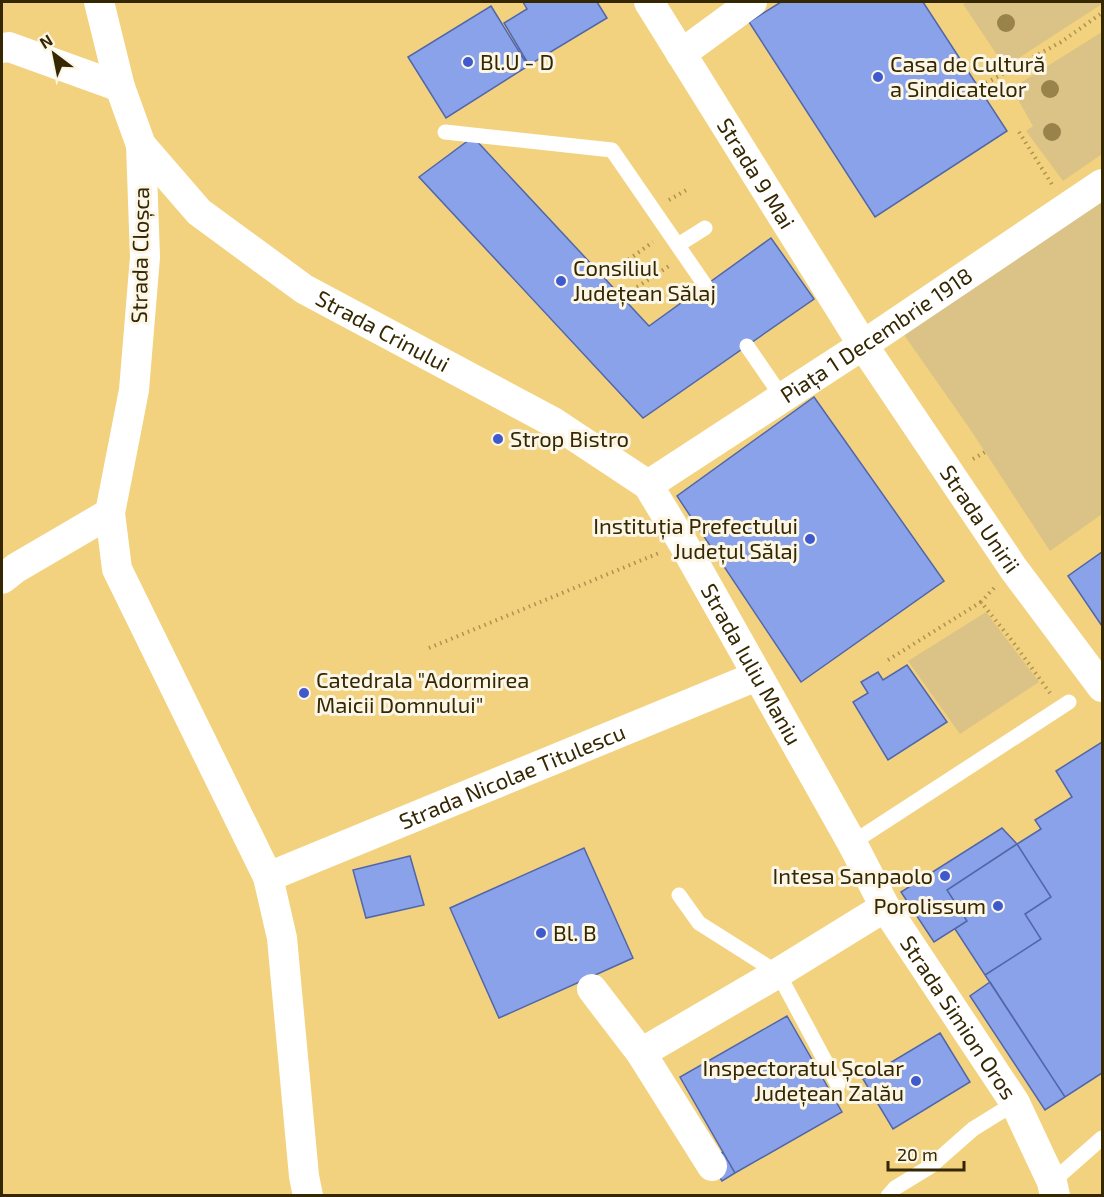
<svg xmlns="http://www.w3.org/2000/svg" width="1104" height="1197" font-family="'Exo 2',sans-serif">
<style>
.green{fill:#dbc387}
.building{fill:#89a2ea;stroke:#5166a9;stroke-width:1.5}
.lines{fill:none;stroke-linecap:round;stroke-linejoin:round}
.path{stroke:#ac9350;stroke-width:4;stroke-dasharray:1.5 4.5;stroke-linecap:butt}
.lane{stroke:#fff;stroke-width:15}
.street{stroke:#fff;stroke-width:30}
.tree{fill:#99834a}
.poi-dot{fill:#3f5acd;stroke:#fcf6e6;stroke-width:2}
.labels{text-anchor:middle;stroke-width:6;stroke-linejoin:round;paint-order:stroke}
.poi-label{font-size:22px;fill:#342702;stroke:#fcf6e6;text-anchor:start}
.street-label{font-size:22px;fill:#342702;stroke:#fcf6e6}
</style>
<rect width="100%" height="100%" fill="#f2d27e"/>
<path class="green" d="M967,2H1102V4L1005,67L963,4Z
M1102,32V154L1063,181L1026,131L1033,126L1017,98V85Z
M1102,196V514L1050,551L970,429L902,332Z
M986,612L1039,682L960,734L908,661Z"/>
<path class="building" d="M523,2H597L607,18L529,65L504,23L527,9Z
M781,2H923L1007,131L875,217L749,22Z
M491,6L528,66L446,118L408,57Z
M473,137L649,326L771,238L814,299L643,418L419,177Z
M814,397L944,581L801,682L677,496Z
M1102,552V626L1068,576Z
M907,665L947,722L888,760L853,702L868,693L861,682L878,672L883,680Z
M1102,742V1073L1065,1097L985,975L1041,939L1025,914L1051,897L1017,844L1041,829L1035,820L1072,797L1056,771Z
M1002,828L1017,844L947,890L967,921L934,942L901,892Z
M1017,844L1051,897L1025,914L1041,939L985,975L955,929L967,921L947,890Z
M584,848L633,958L499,1018L450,908Z
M410,856L424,905L366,918L353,870Z
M990,982L1065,1097L1045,1110L970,996Z
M787,1016L842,1112L735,1173L680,1077Z
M940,1033L970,1082L893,1129L863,1079Z
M723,1152L735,1173L722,1181L712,1166L710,1158Z"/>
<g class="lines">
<path class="path" d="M986,83L1061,42L1102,13
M1019,132L1053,186
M669,200L688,189
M604,277L653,242
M622,297L669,266
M973,459L985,452
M994,588L981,602L1013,642L1050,693
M429,648L659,553
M888,660L981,602"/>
<path class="lane" d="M445,132L612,150L705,285
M678,245L705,228
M747,346L782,397
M852,843L1069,702
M679,895L699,923L778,973L838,1085
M1052,1182L1102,1138
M888,1196L895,1188L931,1166L973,1129L1015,1103"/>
<g class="street">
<path d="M99,2L120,87L141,145L145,257L134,390L110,513L117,569L268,877L282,938L304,1176L308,1196"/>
<path id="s1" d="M649,2L863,345L1013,568L1102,687"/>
<path d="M2,48L9,47L120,87"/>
<path d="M681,54L752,2"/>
<path id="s2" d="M141,145L199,212L304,289L553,422L648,485L683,543L852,843L885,907L1015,1103L1052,1182L1055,1196"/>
<path id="s3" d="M648,485L863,345L1102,184"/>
<path d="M2,579L16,568L110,513"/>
<path id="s4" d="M268,877L757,676"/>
<path d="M592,989L641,1053L712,1166"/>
<path d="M641,1053L778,973L885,907"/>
</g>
</g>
<g class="tree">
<circle cx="1006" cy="23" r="9"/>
<circle cx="1050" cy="89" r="9"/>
<circle cx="1052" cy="132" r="9"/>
</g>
<g class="poi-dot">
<circle cx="468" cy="62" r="6"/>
<circle cx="878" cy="77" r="6"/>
<circle cx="561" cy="281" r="6"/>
<circle cx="498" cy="439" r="6"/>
<circle cx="810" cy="539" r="6"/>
<circle cx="304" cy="693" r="6"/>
<circle cx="945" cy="876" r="6"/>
<circle cx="998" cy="906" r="6"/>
<circle cx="541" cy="933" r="6"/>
<circle cx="916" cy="1081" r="6"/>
</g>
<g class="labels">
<g class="poi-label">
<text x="480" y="70">Bl.U - D</text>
<text x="890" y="72">Casa de Cultură<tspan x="890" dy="25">a Sindicatelor</tspan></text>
<text x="573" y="276">Consiliul<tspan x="573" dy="25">Județean Sălaj</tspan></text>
<text x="510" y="447">Strop Bistro</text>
<text x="798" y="534" text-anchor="end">Instituția Prefectului<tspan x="798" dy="25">Județul Sălaj</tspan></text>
<text x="316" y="688">Catedrala "Adormirea<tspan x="316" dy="25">Maicii Domnului"</tspan></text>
<text x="933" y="884" text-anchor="end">Intesa Sanpaolo</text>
<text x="986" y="914" text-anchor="end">Porolissum</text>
<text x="553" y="941">Bl. B</text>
<text x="904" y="1076" text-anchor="end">Inspectoratul Școlar<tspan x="904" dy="25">Județean Zalău</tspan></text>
</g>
<g class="street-label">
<text dy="8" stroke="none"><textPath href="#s1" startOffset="202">Strada 9 Mai</textPath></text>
<text transform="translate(140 255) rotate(-89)" y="8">Strada Cloșca</text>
<text dy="8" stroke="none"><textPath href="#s2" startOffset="308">Strada Crinului</textPath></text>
<text dy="8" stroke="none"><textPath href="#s3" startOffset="273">Piața 1 Decembrie 1918</textPath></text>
<text dy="8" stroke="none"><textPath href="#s1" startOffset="614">Strada Unirii</textPath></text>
<text dy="8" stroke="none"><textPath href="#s2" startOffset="822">Strada Iuliu Maniu</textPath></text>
<text dy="8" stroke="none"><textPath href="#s4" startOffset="264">Strada Nicolae Titulescu</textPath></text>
<text dy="8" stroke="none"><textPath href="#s2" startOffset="1232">Strada Simion Oros</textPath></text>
</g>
</g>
<rect width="1104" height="1197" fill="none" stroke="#342702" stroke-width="6"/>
<g transform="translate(54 54) rotate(328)" stroke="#fcf6e6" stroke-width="4.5" paint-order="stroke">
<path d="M0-4.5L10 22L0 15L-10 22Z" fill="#342702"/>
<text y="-9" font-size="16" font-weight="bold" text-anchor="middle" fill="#342702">N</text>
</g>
<path d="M888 1161v9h76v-9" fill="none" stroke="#342702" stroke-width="3"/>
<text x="897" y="1161" font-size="18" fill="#342702" stroke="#fcf6e6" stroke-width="4.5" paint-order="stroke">20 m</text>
</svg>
